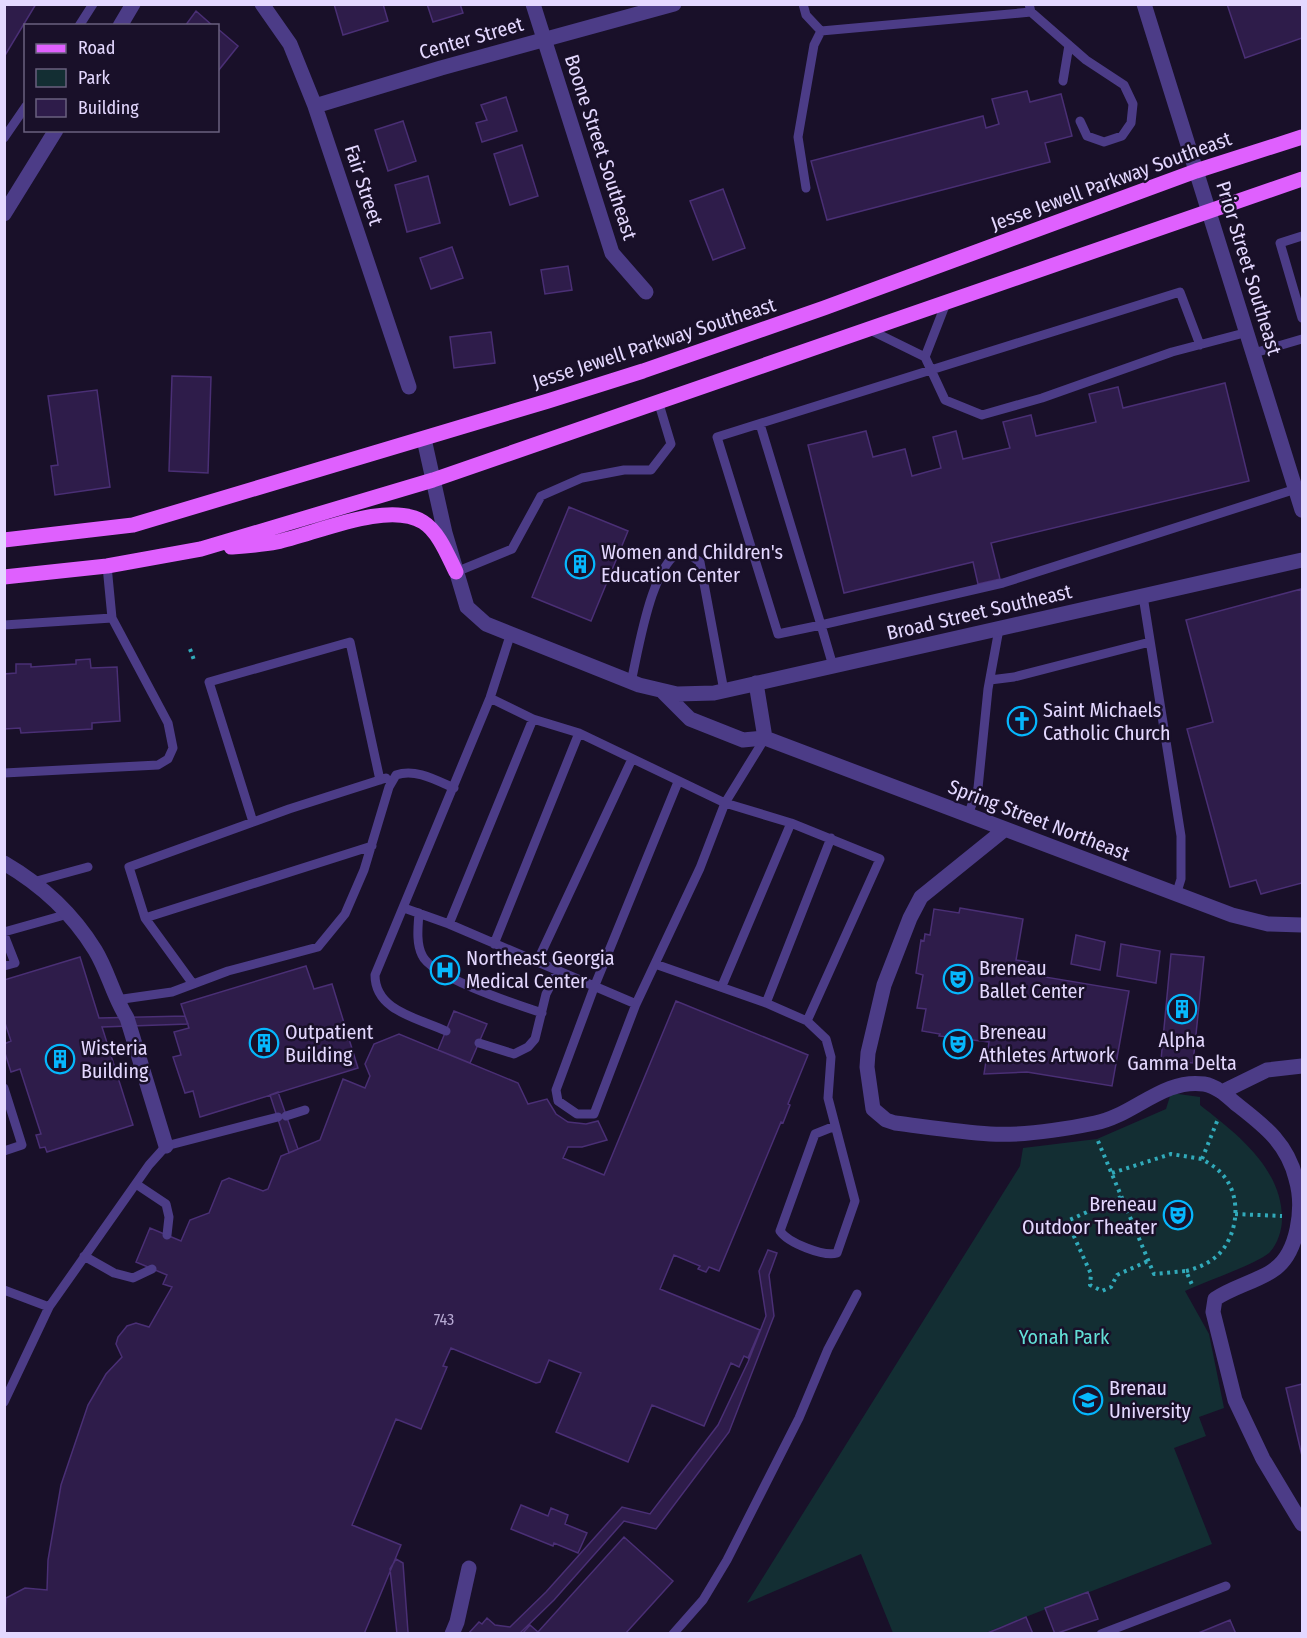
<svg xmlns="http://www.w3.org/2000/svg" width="1307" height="1638" font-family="'Fira Sans Condensed',sans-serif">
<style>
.green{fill:#132e33}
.building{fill:#2e1c4a;stroke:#4a2f75;stroke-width:1.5}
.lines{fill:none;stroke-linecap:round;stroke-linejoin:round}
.path{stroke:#31aaba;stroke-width:4;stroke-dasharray:3 4.5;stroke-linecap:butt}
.service{stroke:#4c3c87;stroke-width:9}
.minor{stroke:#4c3c87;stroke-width:15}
.primary{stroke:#df60fe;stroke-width:15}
.labels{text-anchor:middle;stroke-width:5;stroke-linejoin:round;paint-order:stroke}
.number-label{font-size:16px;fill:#b6a9d2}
.street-label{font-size:20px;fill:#e4d8ff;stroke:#191029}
.poi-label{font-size:20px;fill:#e4d8ff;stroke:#191029;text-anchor:start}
.park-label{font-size:20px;fill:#63e0d7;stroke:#191029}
</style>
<rect width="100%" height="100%" fill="#191029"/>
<path class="green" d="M1171,1093L1200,1097V1105C1237,1134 1282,1168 1282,1219C1282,1231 1277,1245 1269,1253C1256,1264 1204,1282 1185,1291L1209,1334L1224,1408L1199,1417L1206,1436L1174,1448L1212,1544L985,1633H893L861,1554L747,1603L1020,1166L1023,1148L1097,1139L1166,1109Z"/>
<path class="building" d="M4,4H36L4,57Z
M334,4H383L388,21L343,35Z
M427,4H460L463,13L433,22Z
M1227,4H1302V38L1245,58Z
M196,11L213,26H185Z
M218,29L238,46L218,71Z
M1027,91L1030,102L1061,94L1072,136L1045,143L1050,162L827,220L811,161L983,116L986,128L999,124L992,99Z
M506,97L517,131L482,142L476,123L487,120L481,105Z
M403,121L416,161L388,171L375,130Z
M522,145L538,196L510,205L494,154Z
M428,176L440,223L407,232L395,185Z
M723,189L745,248L713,260L690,201Z
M452,247L463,278L431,289L420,258Z
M568,266L572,290L545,294L541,270Z
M491,332L495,363L454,368L450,337Z
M172,376L211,377L208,473L169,471Z
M1225,383L1249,481L991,543L1000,579L978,584L973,562L844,593L808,445L866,431L873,457L905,449L912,476L941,468L933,437L956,431L963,459L1010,448L1003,422L1031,415L1036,436L1096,422L1089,394L1118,387L1123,408Z
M97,390L110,487L55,495L51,466L58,465L48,396Z
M569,507L628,531L591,621L532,597Z
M1301,589L1302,883L1261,894L1256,880L1230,887L1187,729L1213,722L1186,620Z
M90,659L91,668L117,667L120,721L92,723V729L21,733L20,728L4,729V674L16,673V664H31V667L76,664V660Z
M960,908L1023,919L1016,960L1029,962L1027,974L1129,991L1112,1086L1027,1072L984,1074L989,1042L939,1036L940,1034L922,1031L926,1009L917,1008L923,975L916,973L921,940L924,941L925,934L930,935L934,909L959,913Z
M1076,935L1105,942L1100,970L1071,964Z
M1121,944L1160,951L1156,983L1117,976Z
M1171,954L1204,957L1193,1063L1161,1060Z
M80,957L99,1018L185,1016L188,1024L102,1027L133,1125L47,1152L45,1147L40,1148L36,1135L41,1134L20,1069L11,1072L4,1050V1044L11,1041L4,1020V980Z
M306,966L314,989L332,984L358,1068L200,1117L193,1091L185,1093L173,1057L181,1055L174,1032L189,1028L181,1004Z
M676,1001L808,1055L788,1104L790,1105L783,1123L781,1122L719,1271L709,1267L706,1272L698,1269L700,1266L674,1255L660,1289L760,1330L748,1358L744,1356L739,1367L731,1363L704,1426L652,1405L628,1462L556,1432L581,1373L549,1360L540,1382L536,1383L451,1348L443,1366L447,1367L421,1429L396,1419L352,1525L401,1545L364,1634H4L6,1598L25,1588L47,1590L48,1560L61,1485L88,1405L106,1374L122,1357L116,1344L118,1337L127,1326L136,1323L149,1327L172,1287L163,1284L167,1275L136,1262L150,1228L181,1241L190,1220L209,1213L222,1181L229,1178L263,1191L268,1189L281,1156L320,1140L343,1079L365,1088L370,1076L365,1064L374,1044L399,1034L518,1083L528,1104L547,1099L556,1114L568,1122L586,1124L598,1121L607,1140L582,1147H568L563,1158L604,1175Z
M454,1011L487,1024L470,1063L438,1050Z
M278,1092L298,1149L289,1153L270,1095Z
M768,1250L777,1253L769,1275L774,1316L729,1432L656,1529L624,1521L554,1600L519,1634H468L479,1622L482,1624L487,1618L495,1625L510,1627L546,1592L622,1507L650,1514L718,1425L748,1362L766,1316L759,1271Z
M1302,1384V1456L1286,1388Z
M521,1505L548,1516L551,1508L568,1515L565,1524L587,1533L578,1553L554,1543L553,1546L511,1529Z
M624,1537L673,1581L625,1634H522L530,1625L538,1632Z
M396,1559L403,1563L408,1632L411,1634H397L390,1569Z
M1088,1592L1098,1619L1055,1634L1045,1608Z
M1026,1617L1033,1634H985L1000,1628Z
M1230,1620L1236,1634H1196Z"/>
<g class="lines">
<path class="path" d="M190,649L194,660
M1098,1141L1154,1274L1186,1271L1193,1287
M1112,1173L1171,1154L1202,1159
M1121,1197L1067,1221L1091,1274L1090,1285L1102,1291L1111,1287L1117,1275L1148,1261
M1235,1214L1282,1216
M1186,1271C1198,1268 1210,1263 1219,1254C1239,1233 1242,1194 1221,1173C1216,1167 1208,1163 1202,1159L1218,1119"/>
<path class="service" d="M803,4L806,15L821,31L1031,12L1029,4
M1031,12L1086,60L1124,85L1133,104L1131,123L1122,136L1104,142L1087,136L1080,121
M79,26L93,4
M1063,81L1069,45
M4,138L26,106
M806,188L798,137L814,45L821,31
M1302,236L1280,243L1302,318
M870,330L925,357L946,303
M1254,353L1302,339
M925,357L945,400L982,415L1042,398L1172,352L1248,332
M760,424L821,625L1003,583L1296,489
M456,572L512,549L541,496L582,478L624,470H651L671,444L659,404
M1143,596L1181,836V879L1176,895
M4,625L112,618
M833,666L821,625L778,634L717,437L1180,292L1200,345
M990,680L1014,677L1150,642
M631,682C638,653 652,557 684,551L700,562L724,691
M490,698L533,719L579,733L725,803L791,823L880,859L807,1021
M4,773L158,765L168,759L173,748L168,723L112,618L107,566
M678,782L595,985L556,1090L558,1101L577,1114H594L636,1004L700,868L725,803L765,738
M968,815L978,788L988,689L999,629
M253,822L209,682L350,642L380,780
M33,882L88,867
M404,908L449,924L636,1004
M419,913C418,927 416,943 422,955C431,977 518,1005 542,1013
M145,918L129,867L289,809L386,778
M449,924L533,719
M4,932L68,914
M4,935L15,963L4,966
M494,944L579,733
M537,962L632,759
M655,964L766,1003L807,1021L826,1039L831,1057L828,1098L855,1201L837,1253C824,1257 788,1243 780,1231L815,1134L835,1126
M193,984L145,918L372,846
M722,986L791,823
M116,1000L172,992L228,971L318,947L345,914L364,870L389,787L396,775C415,768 436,780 454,788
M766,1003L831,838
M446,1031C418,1018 375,1011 375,975L490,698L510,636
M479,1043L514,1054L528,1047L535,1039L546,994L558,971
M4,1088L22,1145L4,1151
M286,1116L305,1110
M136,1184L166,1204L169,1217L167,1235
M84,1256L114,1273L133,1278L152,1269
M4,1290L49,1307
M4,1402L49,1307L149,1165L166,1146L278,1117
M673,1634L703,1600L727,1560L799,1418L828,1349L857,1294
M1101,1634L1226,1586"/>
<path class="minor" d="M262,4L290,44L315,106L409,387
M533,4L612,253L646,292
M1144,4L1302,510
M120,26L133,4
M315,106L441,68L674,4
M4,214L56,130
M424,439L445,533L467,607L486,624L639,685L677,694L714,693L1302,560
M756,683L765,738
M663,692L690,719L743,740L765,738L1232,915L1268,924L1302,925
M1004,830L921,897L910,918L884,985L868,1053L867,1067L873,1109L886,1120L895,1123C927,1127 959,1132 990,1134C1024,1136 1061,1130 1095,1123C1133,1116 1163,1078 1204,1084C1216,1086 1226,1095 1235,1103C1263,1125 1287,1142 1296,1179C1304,1206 1299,1254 1272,1271C1255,1282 1233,1287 1215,1299L1213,1312L1235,1400L1263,1459L1302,1524
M4,863C40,884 73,914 95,950C108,971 113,996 127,1018L166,1146
M1222,1092L1267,1070L1302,1066
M452,1634L457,1622L469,1568"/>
<path class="primary" d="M4,540L133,525L548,401L643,371L824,308L1196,171L1302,137
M231,547C246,546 262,545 277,542C315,534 388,500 423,522C439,532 448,556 456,572
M4,577L107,566L201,549L433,480L1302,179"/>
</g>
<defs>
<g id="building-ring" transform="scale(1.5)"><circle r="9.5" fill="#191029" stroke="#06b7fd" stroke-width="1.5"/><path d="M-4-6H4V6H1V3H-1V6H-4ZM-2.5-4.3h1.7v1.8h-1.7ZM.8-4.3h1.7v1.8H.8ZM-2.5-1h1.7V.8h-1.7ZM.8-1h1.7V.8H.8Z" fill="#06b7fd"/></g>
<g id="church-ring" transform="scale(1.5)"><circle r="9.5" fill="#191029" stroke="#06b7fd" stroke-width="1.5"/><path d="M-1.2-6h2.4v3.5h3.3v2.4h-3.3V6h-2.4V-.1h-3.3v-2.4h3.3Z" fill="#06b7fd"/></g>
<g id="hospital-ring" transform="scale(1.5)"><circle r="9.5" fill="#191029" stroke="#06b7fd" stroke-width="1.5"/><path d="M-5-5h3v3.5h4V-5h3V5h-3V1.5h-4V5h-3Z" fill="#06b7fd"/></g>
<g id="theatre-ring" transform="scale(1.5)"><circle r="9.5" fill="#191029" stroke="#06b7fd" stroke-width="1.5"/><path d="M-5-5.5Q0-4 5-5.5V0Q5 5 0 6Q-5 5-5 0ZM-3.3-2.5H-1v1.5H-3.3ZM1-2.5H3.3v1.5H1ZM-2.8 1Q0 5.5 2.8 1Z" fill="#06b7fd"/></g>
<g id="university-ring" transform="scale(1.5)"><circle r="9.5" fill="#191029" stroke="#06b7fd" stroke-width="1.5"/><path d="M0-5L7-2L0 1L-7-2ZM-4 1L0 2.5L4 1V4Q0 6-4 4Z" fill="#06b7fd"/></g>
</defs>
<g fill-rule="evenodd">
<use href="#building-ring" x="580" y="564"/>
<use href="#church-ring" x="1022" y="721"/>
<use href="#hospital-ring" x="445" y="970"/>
<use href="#theatre-ring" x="958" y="979"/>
<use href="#building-ring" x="1182" y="1009"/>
<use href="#building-ring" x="264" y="1043"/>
<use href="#theatre-ring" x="958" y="1044"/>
<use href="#building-ring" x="60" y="1059"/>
<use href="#theatre-ring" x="1178" y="1215"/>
<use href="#university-ring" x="1088" y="1400"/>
</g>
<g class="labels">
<g class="number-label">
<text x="444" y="1325">743</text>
</g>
<g class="street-label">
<text transform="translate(471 38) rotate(-16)" y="7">Center Street</text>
<text transform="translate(601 147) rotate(72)" y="7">Boone Street Southeast</text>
<text transform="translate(1111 181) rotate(-20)" y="7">Jesse Jewell Parkway Southeast</text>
<text transform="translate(364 185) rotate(72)" y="7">Fair Street</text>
<text transform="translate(1249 268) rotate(73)" y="7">Prior Street Southeast</text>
<text transform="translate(654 343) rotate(-18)" y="7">Jesse Jewell Parkway Southeast</text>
<text transform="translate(979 612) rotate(-13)" y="7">Broad Street Southeast</text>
<text transform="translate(1039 820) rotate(21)" y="7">Spring Street Northeast</text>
</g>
<g class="poi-label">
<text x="601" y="559">Women and Children's<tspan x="601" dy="23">Education Center</tspan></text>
<text x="1043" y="717">Saint Michaels<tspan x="1043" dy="23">Catholic Church</tspan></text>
<text x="466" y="965">Northeast Georgia<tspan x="466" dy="23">Medical Center</tspan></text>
<text x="979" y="975">Breneau<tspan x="979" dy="23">Ballet Center</tspan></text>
<text x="285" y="1039">Outpatient<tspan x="285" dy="23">Building</tspan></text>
<text x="979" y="1039">Breneau<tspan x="979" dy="23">Athletes Artwork</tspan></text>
<text x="1182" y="1047" text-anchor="middle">Alpha<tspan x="1182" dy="23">Gamma Delta</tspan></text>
<text x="81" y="1055">Wisteria<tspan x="81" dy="23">Building</tspan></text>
<text x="1157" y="1211" text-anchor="end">Breneau<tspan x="1157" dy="23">Outdoor Theater</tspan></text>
<text x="1109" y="1395">Brenau<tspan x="1109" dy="23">University</tspan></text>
</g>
<g class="park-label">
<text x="1064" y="1344">Yonah Park</text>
</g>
</g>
<rect width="1307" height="1638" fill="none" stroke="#e4d8ff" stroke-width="12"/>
<rect x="24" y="24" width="195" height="108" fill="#191029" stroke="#6a607f" stroke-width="1.5"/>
<rect x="36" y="44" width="30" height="9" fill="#df60fe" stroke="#6a607f" stroke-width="1.5"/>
<text x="78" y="54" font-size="18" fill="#e4d8ff">Road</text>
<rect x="36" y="69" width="30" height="18" fill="#132e33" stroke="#6a607f" stroke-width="1.5"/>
<text x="78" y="84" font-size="18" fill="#e4d8ff">Park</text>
<rect x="36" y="99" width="30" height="18" fill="#2e1c4a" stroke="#6a607f" stroke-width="1.5"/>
<text x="78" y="114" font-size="18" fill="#e4d8ff">Building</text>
</svg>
